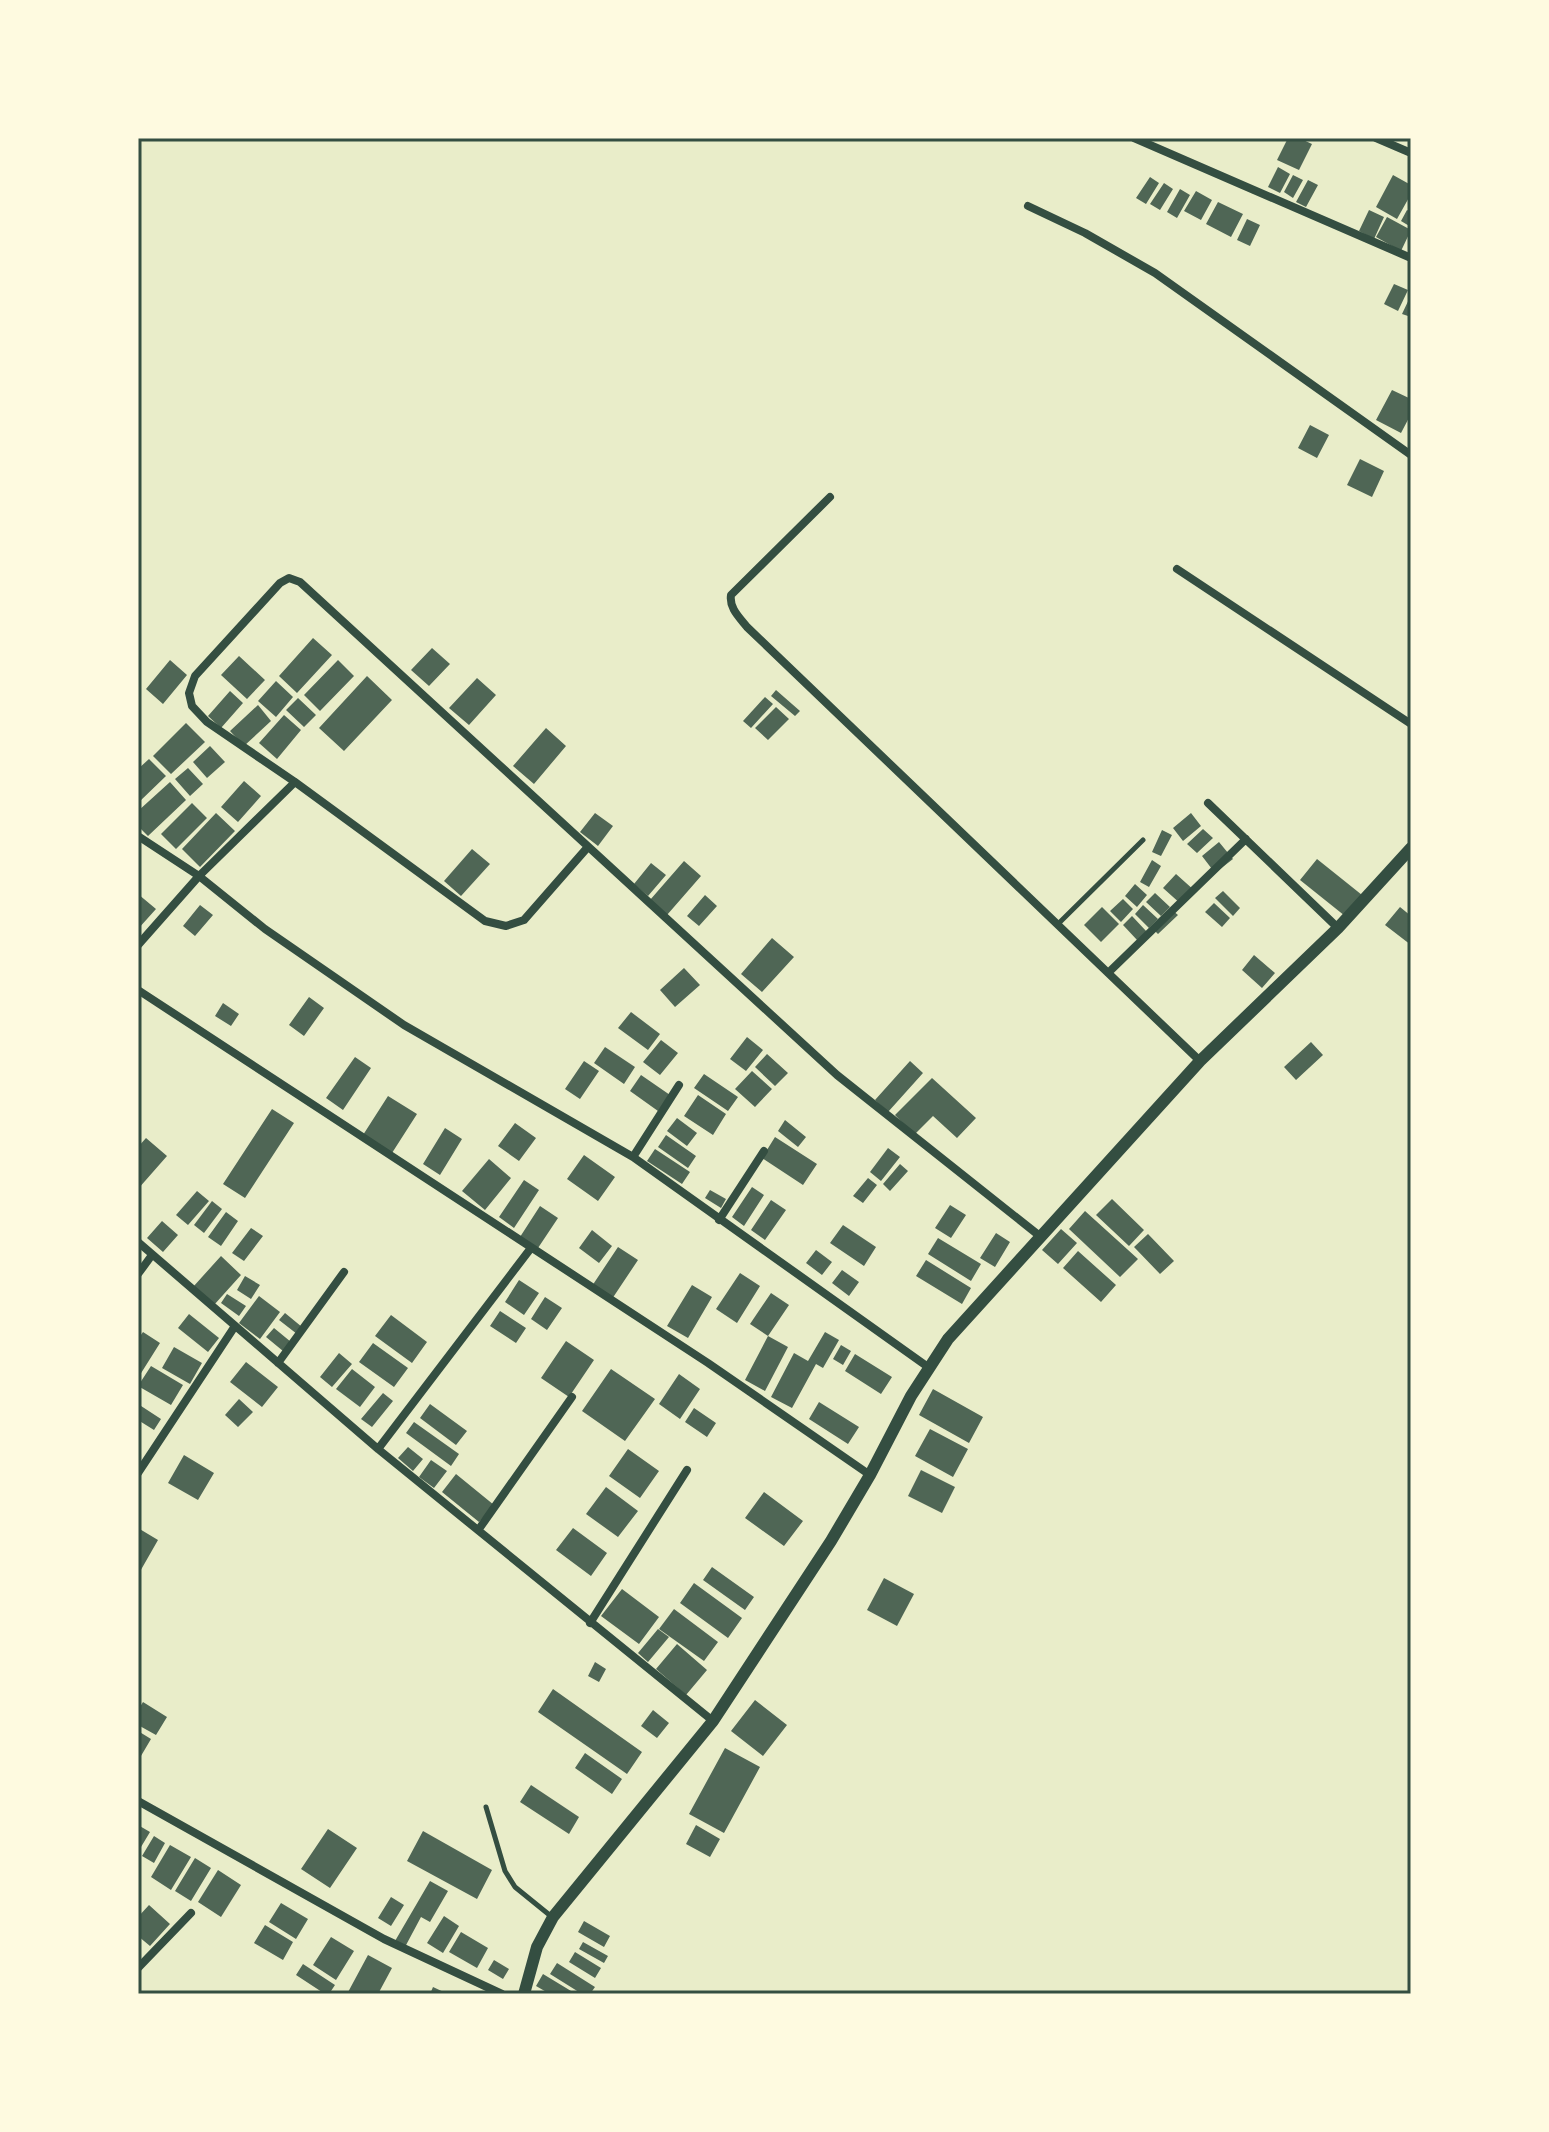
<svg xmlns="http://www.w3.org/2000/svg" width="1549" height="2132" font-family="Figtree,sans-serif">
<style>
.building{fill:#4f6655}
.lines{fill:none;stroke-linecap:round;stroke-linejoin:round}
.service{stroke:#344e41;stroke-width:5}
.minor{stroke:#344e41;stroke-width:8}
.tertiary{stroke:#344e41;stroke-width:12}
.neatline{fill:none;stroke:#344e41;stroke-width:3}
</style>
<rect width="100%" height="100%" fill="#e9edc9"/>
<path class="building" d="M1288,138H1299L1312,144L1299,170L1277,160Z
M1278,167L1290,174L1280,193L1268,187Z
M1293,175L1303,180L1293,198L1284,192Z
M1393,175L1411,185V194L1397,219L1376,207Z
M1150,177L1159,183L1146,204L1136,198Z
M1308,180L1318,185L1306,207L1296,202Z
M1164,183L1173,189L1160,210L1150,204Z
M1180,189L1190,195L1177,218L1167,212Z
M1196,191L1212,200L1201,220L1184,211Z
M1218,202L1243,214L1231,237L1206,224Z
M1369,210L1384,217L1374,239L1359,231Z
M1407,210L1411,212V227L1401,221Z
M1387,217L1411,230L1401,251L1376,237Z
M1247,219L1260,225L1250,246L1237,240Z
M1394,284L1408,290L1398,311L1384,304Z
M1411,295V317L1402,314Z
M1392,390L1411,399V414L1401,433L1376,420Z
M1310,425L1329,435L1317,458L1298,448Z
M1360,459L1384,471L1372,497L1347,485Z
M313,638L332,655L297,693L279,676Z
M432,648L450,664L429,686L411,670Z
M239,656L265,680L247,699L221,675Z
M170,660L187,675L163,704L146,689Z
M338,660L354,676L320,711L304,695Z
M367,676L392,700L344,751L319,728Z
M477,678L496,695L469,725L449,708Z
M276,681L293,697L276,717L258,701Z
M776,690L800,711L795,716L771,696Z
M230,691L243,703L221,728L208,716Z
M765,697L773,704L751,728L743,721Z
M298,698L316,715L304,727L286,710Z
M258,705L271,721L244,746L230,731Z
M776,707L789,719L768,740L755,728Z
M284,715L301,730L277,759L259,743Z
M186,723L205,742L171,774L153,756Z
M546,728L566,746L534,784L513,766Z
M210,746L225,762L207,778L193,762Z
M149,759L166,776L138,803V769Z
M188,768L203,784L190,796L175,779Z
M244,781L261,796L238,822L221,807Z
M170,782L186,800L148,836L138,826V811Z
M192,803L207,818L176,849L161,834Z
M216,813L235,831L200,867L182,849Z
M595,813L613,826L598,846L580,832Z
M1191,813L1201,826L1183,841L1173,828Z
M1203,829L1213,838L1197,853L1187,844Z
M1162,830L1172,835L1161,856L1152,852Z
M1219,842L1233,859L1215,873L1202,856Z
M472,849L490,864L461,896L444,881Z
M1317,859L1362,895L1345,916L1300,880Z
M1152,860L1161,866L1149,887L1140,882Z
M684,861L701,876L667,915L650,900Z
M651,863L666,875L648,896L634,884Z
M1176,874L1195,891L1182,905L1163,888Z
M1135,884L1147,895L1137,907L1125,896Z
M1223,891L1240,908L1233,916L1215,898Z
M1155,893L1170,907L1161,916L1146,902Z
M138,894L156,909L138,929Z
M705,895L717,906L699,926L687,916Z
M1123,899L1133,909L1121,922L1110,911Z
M1214,903L1230,918L1222,927L1205,912Z
M200,905L213,915L195,936L183,926Z
M1143,905L1158,919L1149,928L1135,914Z
M1102,907L1119,924L1101,942L1084,925Z
M1400,907L1411,916V945L1385,925Z
M1172,910L1178,915L1158,934L1152,928Z
M1132,916L1147,932L1138,941L1123,925Z
M772,938L794,957L762,992L741,974Z
M1254,955L1275,973L1262,988L1242,970Z
M684,968L700,985L675,1007L660,990Z
M309,997L324,1008L304,1036L289,1025Z
M223,1003L239,1014L231,1026L215,1016Z
M631,1012L660,1034L648,1050L618,1028Z
M747,1037L763,1050L746,1071L730,1059Z
M661,1040L678,1053L660,1075L643,1062Z
M1311,1042L1323,1055L1296,1080L1284,1067Z
M605,1047L635,1067L624,1084L594,1063Z
M767,1054L788,1073L775,1086L755,1067Z
M355,1057L371,1068L343,1110L326,1098Z
M584,1061L599,1071L580,1099L565,1089Z
M910,1061L923,1073L888,1112L875,1100Z
M752,1071L772,1089L755,1107L735,1089Z
M704,1074L738,1097L728,1111L694,1088Z
M641,1075L670,1095L658,1111L630,1091Z
M932,1078L976,1118L957,1138L933,1116L914,1135L895,1115Z
M698,1095L726,1114L713,1135L684,1116Z
M388,1096L417,1114L392,1153L363,1135Z
M272,1109L294,1123L245,1198L223,1184Z
M677,1118L697,1133L687,1146L667,1131Z
M785,1120L806,1137L798,1147L778,1131Z
M515,1123L536,1138L519,1161L498,1146Z
M445,1128L462,1139L440,1175L423,1164Z
M666,1135L696,1156L688,1168L658,1147Z
M775,1137L817,1164L803,1185L762,1158Z
M146,1138L167,1156L138,1189V1147Z
M888,1148L900,1157L881,1181L870,1172Z
M655,1149L690,1172L682,1184L647,1161Z
M584,1155L615,1177L598,1201L567,1179Z
M489,1159L511,1178L485,1210L462,1191Z
M900,1164L908,1171L890,1191L883,1184Z
M868,1178L877,1185L863,1203L853,1196Z
M524,1180L539,1190L514,1228L499,1217Z
M752,1187L764,1195L744,1226L732,1217Z
M710,1190L726,1199L721,1208L705,1198Z
M197,1191L209,1201L188,1225L176,1215Z
M1112,1199L1144,1230L1129,1246L1096,1215Z
M771,1200L786,1210L765,1240L751,1230Z
M212,1201L222,1209L204,1233L194,1225Z
M950,1205L966,1215L951,1238L935,1228Z
M540,1206L558,1218L538,1248L520,1237Z
M1085,1211L1138,1259L1120,1277L1069,1229Z
M226,1212L238,1221L221,1246L208,1237Z
M162,1221L178,1235L163,1252L147,1238Z
M843,1225L876,1247L864,1266L830,1243Z
M251,1228L263,1236L244,1261L232,1253Z
M1061,1229L1077,1243L1058,1264L1042,1250Z
M592,1230L612,1246L599,1263L579,1248Z
M996,1233L1010,1242L995,1267L980,1258Z
M1148,1234L1174,1261L1160,1274L1134,1247Z
M938,1238L981,1264L971,1281L928,1254Z
M618,1247L638,1260L612,1299L592,1286Z
M816,1250L832,1262L822,1275L806,1263Z
M1078,1251L1116,1285L1101,1302L1063,1268Z
M221,1256L241,1275L214,1305L193,1287Z
M926,1260L971,1288L962,1304L916,1276Z
M842,1270L859,1282L849,1296L832,1283Z
M740,1273L760,1286L737,1323L716,1309Z
M245,1276L260,1285L251,1299L237,1290Z
M519,1280L539,1293L524,1315L505,1302Z
M692,1285L712,1297L688,1338L667,1326Z
M771,1293L789,1305L768,1336L750,1324Z
M227,1294L246,1306L239,1316L221,1303Z
M259,1296L280,1312L260,1339L239,1323Z
M545,1297L562,1308L547,1330L531,1319Z
M500,1311L526,1328L516,1343L490,1326Z
M285,1313L302,1327L297,1334L279,1320Z
M189,1314L219,1338L208,1352L178,1328Z
M391,1315L427,1342L412,1363L375,1336Z
M274,1328L291,1342L283,1351L266,1337Z
M143,1332L160,1343L138,1378V1339Z
M825,1332L839,1340L823,1368L816,1364L792,1408L771,1397L794,1353L808,1361Z
M768,1336L788,1347L765,1391L745,1380Z
M566,1341L594,1360L569,1397L541,1378Z
M373,1343L408,1368L394,1387L359,1362Z
M841,1345L851,1351L843,1365L833,1359Z
M174,1347L202,1363L190,1384L162,1368Z
M339,1353L352,1364L332,1387L320,1377Z
M855,1354L892,1377L881,1394L845,1371Z
M246,1362L278,1387L262,1407L230,1382Z
M151,1366L183,1385L171,1405L138,1386Z
M352,1369L375,1387L360,1407L336,1389Z
M611,1369L655,1399L625,1441L582,1411Z
M679,1374L700,1389L680,1419L659,1404Z
M933,1389L983,1417L969,1443L919,1415Z
M383,1393L393,1401L372,1427L361,1419Z
M239,1399L253,1412L238,1427L225,1415Z
M819,1402L859,1427L848,1444L809,1419Z
M138,1404L161,1419L154,1430L138,1420Z
M430,1404L467,1431L456,1445L420,1418Z
M694,1408L716,1423L707,1437L685,1422Z
M414,1422L459,1454L451,1466L406,1433Z
M930,1429L968,1449L953,1477L915,1456Z
M408,1447L423,1459L413,1471L398,1458Z
M628,1449L659,1471L640,1498L609,1476Z
M184,1455L214,1473L198,1500L168,1483Z
M431,1460L447,1471L434,1488L419,1477Z
M921,1470L955,1487L942,1513L908,1496Z
M456,1474L494,1505L479,1522L442,1492Z
M606,1487L638,1511L618,1537L586,1514Z
M764,1492L803,1521L784,1546L745,1518Z
M138,1528L158,1540L138,1575Z
M573,1528L607,1553L591,1576L556,1550Z
M712,1567L754,1597L745,1610L703,1580Z
M884,1578L914,1594L897,1626L867,1610Z
M694,1583L742,1618L728,1638L680,1603Z
M622,1589L659,1617L639,1644L601,1616Z
M674,1609L718,1642L704,1661L659,1629Z
M658,1629L669,1637L648,1662L638,1653Z
M677,1644L707,1670L686,1695L656,1669Z
M595,1662L606,1669L599,1682L588,1676Z
M553,1689L642,1752L627,1774L538,1712Z
M755,1700L787,1725L763,1756L731,1731Z
M143,1702L167,1717L156,1735L138,1725V1710Z
M653,1710L669,1723L657,1738L641,1726Z
M138,1731L151,1739L138,1761Z
M725,1748L760,1767L724,1833L689,1814Z
M585,1753L622,1779L612,1794L575,1768Z
M531,1785L579,1817L569,1834L520,1802Z
M138,1825L150,1832L138,1852Z
M696,1825L720,1839L710,1857L686,1844Z
M328,1829L357,1848L330,1888L301,1869Z
M423,1831L492,1870L477,1899L407,1861Z
M154,1836L165,1843L154,1863L142,1856Z
M170,1845L191,1857L171,1890L151,1877Z
M195,1858L211,1868L191,1901L175,1891Z
M218,1870L241,1885L221,1917L198,1902Z
M430,1881L448,1891L430,1922L421,1917L405,1947L395,1941Z
M391,1897L404,1905L391,1926L378,1918Z
M281,1903L308,1919L296,1939L269,1922Z
M149,1905L170,1924L150,1946L138,1936V1917Z
M444,1916L459,1926L443,1953L427,1943Z
M584,1921L610,1936L604,1947L578,1932Z
M265,1925L293,1942L283,1960L254,1943Z
M461,1932L488,1948L477,1968L449,1952Z
M331,1937L354,1951L336,1980L313,1965Z
M583,1942L608,1956L604,1963L579,1949Z
M575,1952L601,1968L595,1978L569,1962Z
M368,1955L392,1968L378,1994H347Z
M494,1960L509,1969L503,1979L488,1970Z
M557,1963L595,1987L590,1994H582L550,1974Z
M303,1964L335,1985L329,1994H325L296,1975Z
M543,1974L576,1994H550L536,1986Z
M433,1987L448,1994H430Z"/>
<g class="lines">
<path class="service" d="M1058,924L1143,840
M486,1807L505,1871L515,1887L552,1917"/>
<path class="minor" d="M1134,138L1411,258
M1376,138L1411,153
M1028,206L1085,233L1155,273L1411,455
M830,497L731,595C729,608 739,617 747,627L1200,1061
M1177,569L1411,724
M1208,803L1338,928
M138,836L199,876L265,929L404,1025L633,1157L928,1367
M587,848L524,920L506,926L485,921L295,782L207,722L192,706L189,693L195,676L280,583L289,578L300,582L837,1075L1041,1237
M138,945L199,876L295,782
M1108,973L1246,839
M138,990L708,1363L870,1475
M633,1157L679,1085
M719,1220L764,1151
M138,1242L378,1449L713,1721
M138,1274L152,1255
M278,1363L344,1272
M378,1449L531,1248
M138,1473L235,1326
M479,1529L572,1397
M590,1623L687,1470
M138,1801L384,1939L502,1994
M138,1968L191,1913"/>
<path class="tertiary" d="M524,1994L537,1947L553,1917L713,1721L831,1541L870,1475L911,1396L948,1339L1200,1061L1338,928L1411,848"/>
</g>
<rect width="1549" height="2132" fill="none" stroke="#fefae0" stroke-width="280"/>
<rect x="140" y="140" width="1269" height="1852" class="neatline"/>
</svg>
